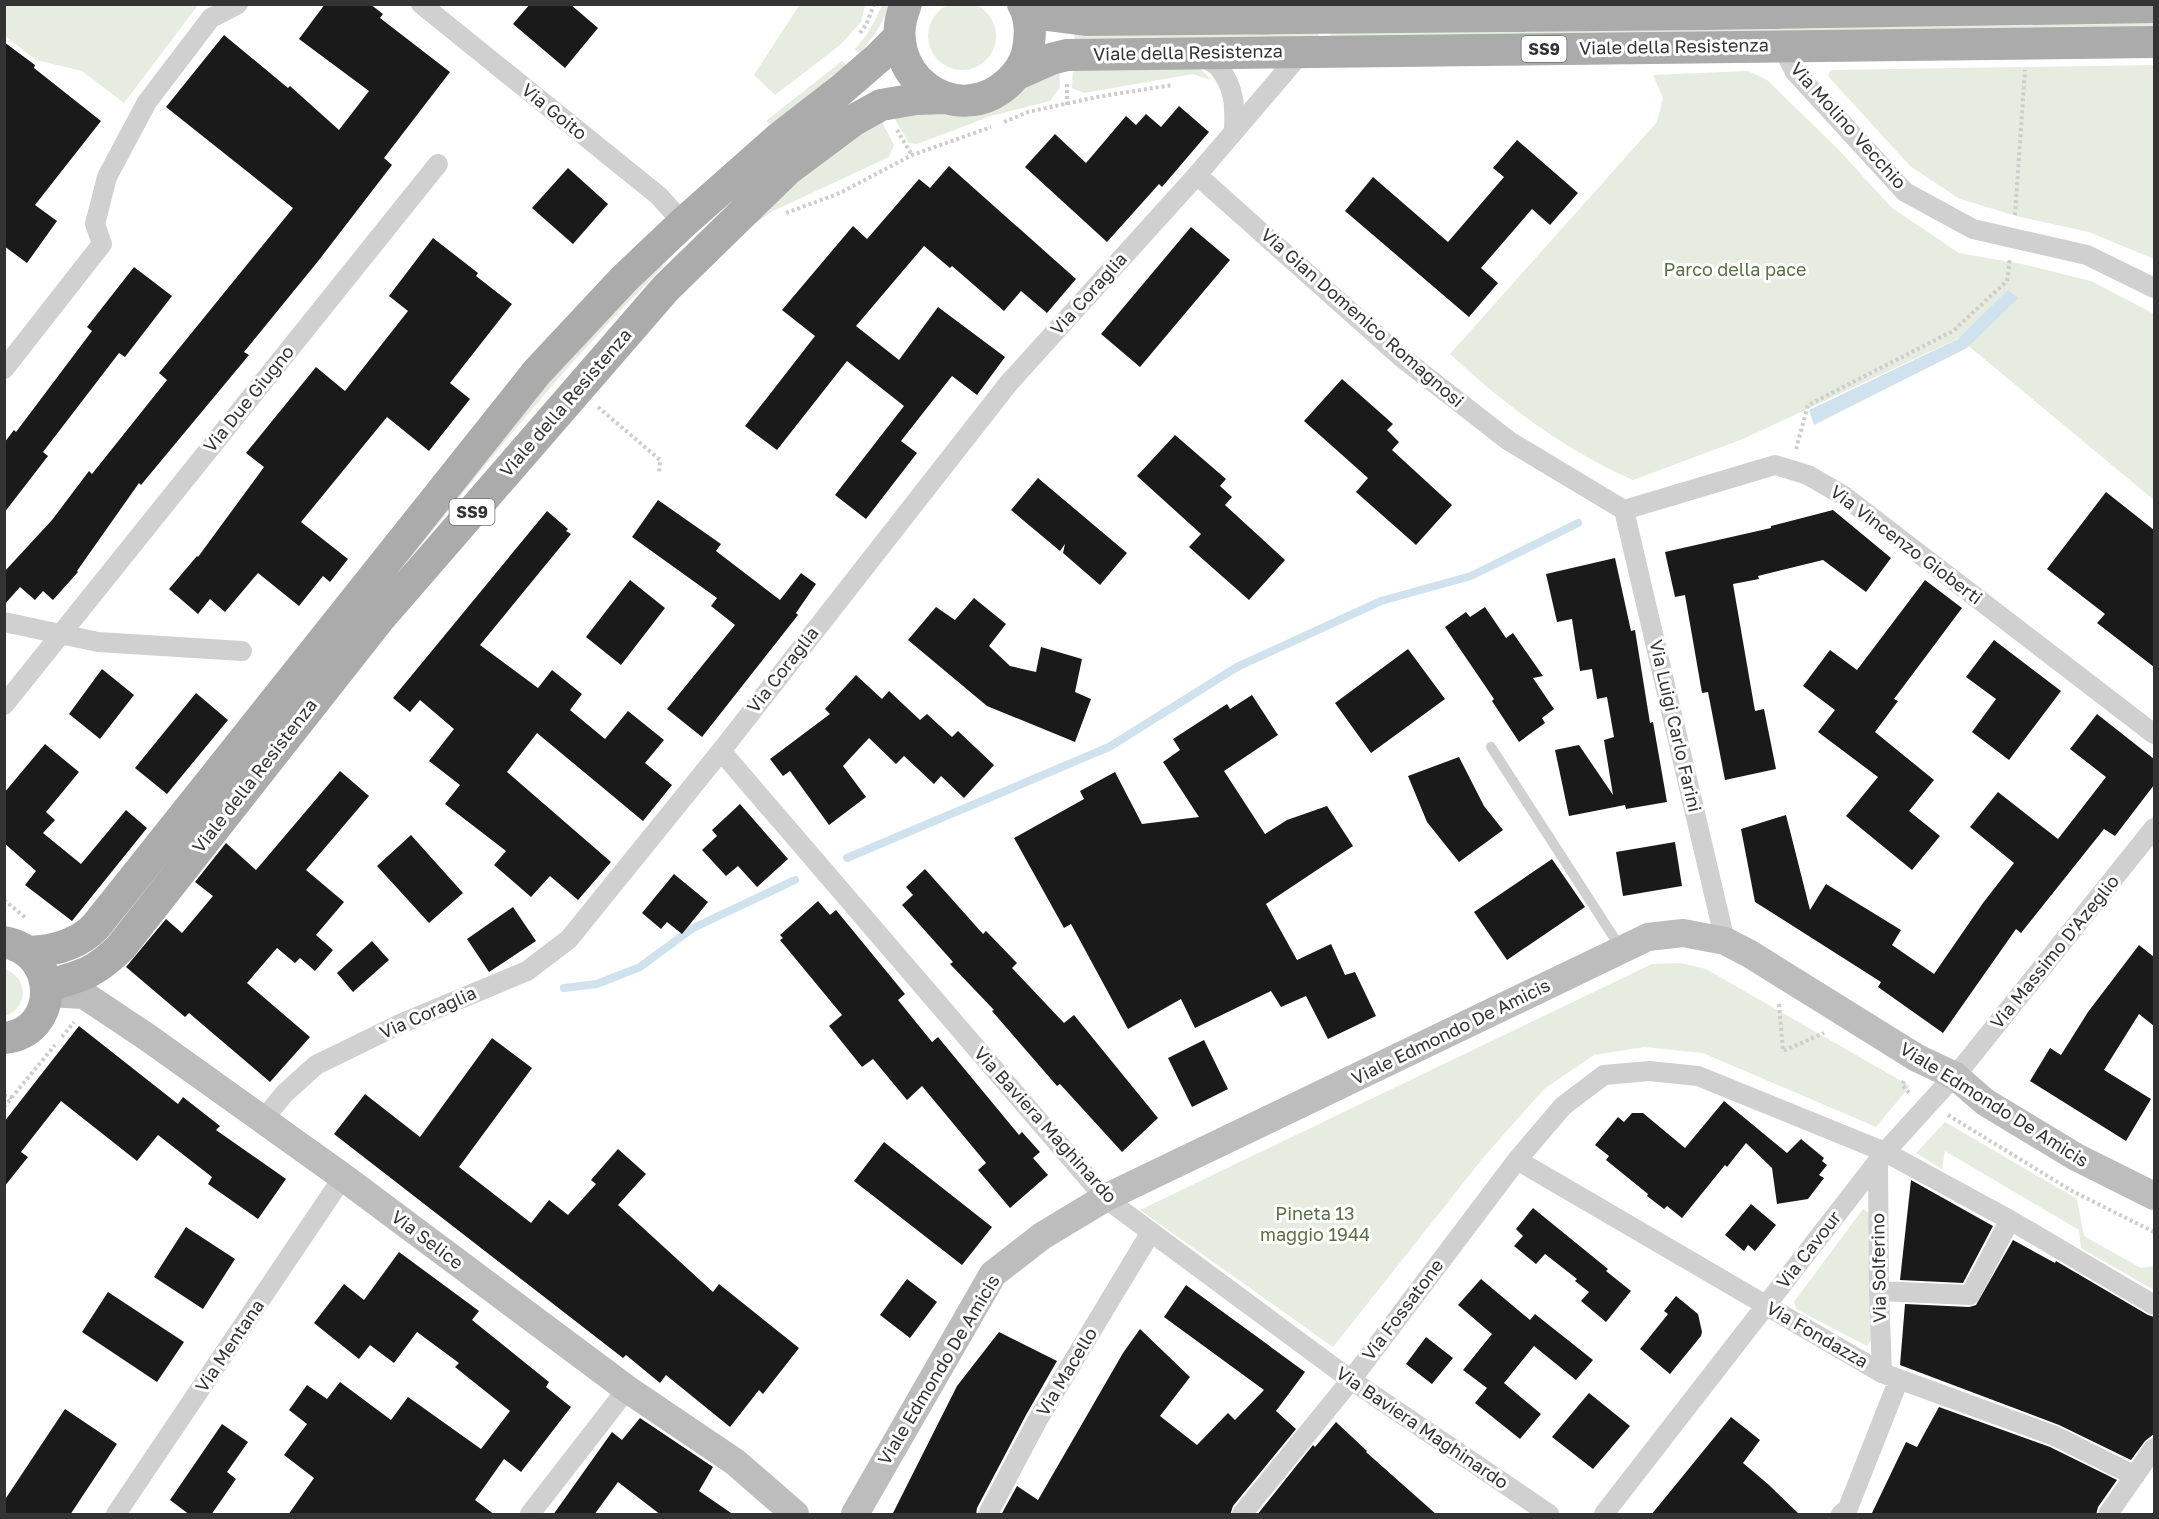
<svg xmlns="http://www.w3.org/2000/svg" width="2159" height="1519" font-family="'Golos Text',sans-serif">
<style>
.green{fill:#e6ecdf}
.water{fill:#cfe2ee}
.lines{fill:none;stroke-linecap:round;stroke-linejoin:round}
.stream{stroke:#cfe2ee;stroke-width:8}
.building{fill:#1a1a1a}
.path{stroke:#cdcdcd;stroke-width:4;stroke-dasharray:3 3;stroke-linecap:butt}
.lane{stroke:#d0d0d0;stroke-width:10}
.street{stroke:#d0d0d0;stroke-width:20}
.secondary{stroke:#bdbdbd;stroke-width:28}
.primary{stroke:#ababab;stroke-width:32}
.labels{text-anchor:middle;stroke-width:6;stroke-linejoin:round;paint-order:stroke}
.shield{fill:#fff;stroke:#707070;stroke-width:1.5}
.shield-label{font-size:16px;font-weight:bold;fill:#333}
.street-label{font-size:18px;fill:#333;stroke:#fff}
.park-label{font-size:18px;fill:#56703f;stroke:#fff}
</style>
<rect width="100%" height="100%" fill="#fff"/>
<path class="green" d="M928 36a34 34 0 1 1 68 0a34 34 0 1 1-68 0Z
M800,4L865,5L861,22L840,45L775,95L754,75Z
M4,5L5,4L198,5L124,103L82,71L36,60L5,36Z
M882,5H890L880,26L860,54L855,49C868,35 875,21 882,5Z
M2154,22V27L1330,40L1331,33Z
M1319,32L1318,39L1075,40L1074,34Z
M842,61L846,65L771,125L766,121Z
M2154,65V259L2089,232L2020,217L1960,199L1910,166L1828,76L1831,70Z
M1073,67L1200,69L1210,78L1207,79L1193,74L1084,93L1072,88Z
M1059,69L1060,87L1050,101L991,116L917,144L909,143L893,116L1033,80Z
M1748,71L1767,80L1836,147L1892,208L1959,253L2027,265L2091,281L2154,314V500L1959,338L1743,439L1633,480C1563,449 1505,405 1450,354L1657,122L1663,98L1653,75Z
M881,120L894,145L889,157L771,212L738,236L816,162Z
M659,262L663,267C546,382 447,515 343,641L550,375Z
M1680,963L1706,969L1910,1086L1876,1127L1703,1053L1644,1047L1594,1055L1544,1089L1483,1158L1333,1347L1140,1210L1652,964Z
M4,969C29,977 29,1008 5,1016Z
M1945,1122L2077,1199L2084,1236L2141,1268L2154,1266V1290L2081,1248L2079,1230L1945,1151L1942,1169L1916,1153Z
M1863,1209L1871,1214L1873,1338L1867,1346L1796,1309L1794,1302Z"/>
<path class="water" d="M2008,290L2018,298L1967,348L1814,425L1809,410L1958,339Z"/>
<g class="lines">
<path class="stream" d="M847,858L1109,747L1237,667L1381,601L1471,576L1578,523
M564,988L597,984L640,967L693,928L795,880"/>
</g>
<path class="building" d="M325,4H370L383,14L380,18L450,72L384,158L392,165L319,260L244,352L249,355L141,485L139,483L77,571L78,572L53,600L43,591L35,600L20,587L4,605V572L52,520L89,471L92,474L167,380L159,373L293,208L166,107L224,35L288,88L290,86L339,130L369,91L299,39Z
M530,4H570L598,28L565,68L513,24Z
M4,42L35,65L34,68L101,121L35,205L57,221L27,263L4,246Z
M1179,106L1209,132L1162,187L1159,184L1107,242L1025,167L1055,134L1086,163L1126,116L1136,125L1146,114L1161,127Z
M1517,140L1578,193L1550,225L1532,209L1481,268L1498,283L1469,317L1345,211L1373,177L1448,242L1504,177L1493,168Z
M949,166L1076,279L1047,313L1021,291L1004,311L952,266L950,268L924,246L856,326L899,360L938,307L1005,357L977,395L952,376L901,441L917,453L866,519L835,495L904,406L847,361L777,450L745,426L815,336L782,310L853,226L867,239L919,179L930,188Z
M568,168L608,204L573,244L532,208Z
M1191,227L1230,260L1140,367L1101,334Z
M433,238L478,273L476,276L512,304L450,383L470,399L429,451L387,417L301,522L348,559L330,582L323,576L299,606L258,573L225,612L210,599L198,614L169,589L197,556L198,557L264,467L246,453L316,367L345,391L408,311L389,296Z
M134,267L172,296L125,357L119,353L43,452L48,456L4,513V443L14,430L16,432L92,331L87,327Z
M1342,379L1393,424L1387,430L1399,442L1392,450L1452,505L1416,545L1356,492L1368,478L1304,421Z
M1175,435L1226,479L1220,486L1232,497L1225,505L1285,560L1249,600L1189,547L1201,534L1137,476Z
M1038,478L1127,553L1100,585L1063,553L1065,544L1060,551L1011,510Z
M2106,492L2154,530V667L2097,623L2105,614L2047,569Z
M658,500L721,544L716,551L780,600L801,573L816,584L796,613L798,615L702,737L667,709L735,625L711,606L717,598L632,537Z
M1833,510L1891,558L1866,592L1823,560L1758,576L1759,579L1733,584L1755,711L1764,709L1776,769L1725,780L1708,692L1702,693L1685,595L1675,597L1665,552L1771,528V526Z
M547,511L568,529L566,531L571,534L480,645L538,688L552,670L582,694L570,710L605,739L628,711L664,740L645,763L672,785L643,821L537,733L507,772L611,862L578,900L550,876L531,897L494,865L506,851L445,804L460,785L429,761L454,729L420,700L410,712L393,698Z
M1615,558L1631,631L1635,630L1650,723L1653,722L1667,802L1626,809L1625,805L1569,816L1555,750L1579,745L1613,795L1604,740L1614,737L1607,697L1597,699L1592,669L1580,671L1572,619L1557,622L1546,574Z
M630,580L665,608L621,665L586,637Z
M1925,580L1962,608L1894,699L1898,701L1875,732L1934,780L1909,811L1940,836L1912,870L1846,816L1878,777L1818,732L1835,710L1803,686L1830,650L1857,670Z
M974,598L1006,624L989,646L1010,666L1036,672L1041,647L1082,659L1075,692L1091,699L1075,742L987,706L908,640L936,607L955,620Z
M1485,607L1506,638L1513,633L1543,676L1533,678L1554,709L1542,718L1545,723L1519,742L1492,701L1494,699L1445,627L1466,612L1470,617Z
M1994,640L2061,691L2009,760L1972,732L1996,699L1966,677Z
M1408,649L1445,699L1371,753L1335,703Z
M102,669L134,695L100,739L69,714Z
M856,675L882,699L889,691L920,720L927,714L952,737L958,731L994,765L964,798L941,776L934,784L904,756L896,764L869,738L843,766L866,797L829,825L790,771L783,776L770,759L830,714L825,709Z
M196,693L228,720L167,794L135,768Z
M1252,695L1278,735L1224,771L1265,834L1287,820L1327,806L1353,846L1266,904L1297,960L1331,944L1345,975L1355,972L1376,1016L1328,1039L1306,996L1281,1007L1271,991L1195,1028L1181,999L1128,1029L1071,924L1064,928L1014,838L1084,799L1080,791L1115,772L1142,824L1199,817L1163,762L1180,750L1173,739L1227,704L1230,709Z
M2097,714L2154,759V785L2115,836L2104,829L2021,933L2016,929L1943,1033L1878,987L1881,982L1755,902L1741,829L1786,815L1810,910L1826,884L1901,930L1892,945L1934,974L1983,903L2014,863L1970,827L1998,792L2058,839L2106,777L2070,749Z
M45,744L79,772L46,812L55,820L43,833L81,864L126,810L147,828L72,921L25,885L36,871L4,843V793Z
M1459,757L1484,806L1503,830L1459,862L1427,822L1408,776Z
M340,771L369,796L306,870L344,902L316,935L333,950L315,971L300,958L295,963L277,948L247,983L310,1037L270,1082L189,1013L185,1017L126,967L166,919L182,933L213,896L195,882L226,843L256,870Z
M740,804L788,859L757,887L738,866L726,876L702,850L717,836L712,830Z
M411,835L463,893L429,923L377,866Z
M1675,842L1682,886L1623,896L1616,852Z
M1552,859L1585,907L1507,960L1474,912Z
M925,869L983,934L986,931L1017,963L1012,968L1064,1023L1074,1015L1158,1118L1122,1152L1060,1084L1057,1086L992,1011L994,1010L950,964L953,962L902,905L913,895L906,887Z
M674,874L708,902L682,934L667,922L661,929L642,913Z
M818,901L830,915L836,910L905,994L898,1000L932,1042L938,1037L1019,1135L1022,1132L1040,1152L1033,1158L1048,1175L1010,1208L978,1170L986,1163L922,1086L907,1100L873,1059L862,1067L829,1026L842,1015L780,940L783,938L780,935Z
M513,907L536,941L489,972L467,939Z
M372,941L389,960L353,992L337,973Z
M2139,945L2154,957V1026L2139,1014L2104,1070L2151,1099L2126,1141L2030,1081L2050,1048L2061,1055L2088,1012Z
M79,1026L178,1104L183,1097L220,1126L216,1130L286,1179L258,1219L208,1184L212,1177L158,1135L137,1161L61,1101L21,1152L28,1157L4,1187V1122Z
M492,1038L532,1068L459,1167L531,1223L549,1200L568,1215L596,1184L591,1180L618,1149L646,1174L618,1205L713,1292L719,1284L799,1348L763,1394L759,1390L730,1427L666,1375L660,1383L626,1355L623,1358L334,1134L365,1094L420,1137Z
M1204,1040L1228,1089L1192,1107L1168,1058Z
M1724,1101L1787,1153L1801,1139L1824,1158L1822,1161L1827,1165L1819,1175L1824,1178L1808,1199L1777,1204L1772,1168L1746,1143L1727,1167L1725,1165L1682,1218L1667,1206L1664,1209L1647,1196L1648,1194L1606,1160L1609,1156L1595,1145L1618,1117L1624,1122L1632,1113H1643L1685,1148Z
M884,1142L992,1227L962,1265L854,1181Z
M1911,1180L1993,1226L1963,1283L1900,1280Z
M1751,1204L1776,1225L1755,1251L1748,1245L1744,1251L1725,1235Z
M1533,1208L1608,1269L1606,1271L1631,1291L1606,1322L1581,1301L1589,1292L1575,1281L1577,1279L1545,1254L1536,1264L1514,1246L1523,1236L1516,1229Z
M186,1227L235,1259L203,1309L154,1277Z
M2013,1240L2055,1263L2056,1261L2148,1315L2154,1317V1434L2145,1441L2131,1460L2059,1425L1900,1365L1905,1304L1969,1307L1976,1305Z
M399,1252L479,1311L472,1320L549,1382L546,1387L571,1407L521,1472L504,1459L475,1500L495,1515H288L314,1478L284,1455L307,1424L289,1410L307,1385L327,1399L340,1382L391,1420L408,1397L481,1449L510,1411L455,1367L459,1363L417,1332L394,1363L370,1345L359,1359L314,1323L344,1284L364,1300Z
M907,1279L937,1302L910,1338L880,1315Z
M1481,1279L1530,1320L1535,1314L1593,1360L1576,1380L1534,1346L1504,1383L1541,1414L1520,1439L1475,1403L1487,1388L1463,1370L1492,1334L1458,1305Z
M1186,1285L1305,1372L1276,1411L1296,1429L1233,1506L1230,1515H1001L1017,1486L1038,1500L1123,1353L1140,1329L1190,1377L1160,1416L1197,1445L1228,1413L1235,1420L1264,1390L1164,1317Z
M108,1292L184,1342L157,1382L82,1332Z
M1676,1296L1698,1314L1702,1332L1701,1336L1670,1374L1640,1349L1668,1314L1664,1311Z
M999,1332L1057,1361L1026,1415L977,1508L976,1515H892L957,1386Z
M1426,1337L1453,1358L1432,1384L1406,1364Z
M1589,1393L1630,1426L1593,1469L1552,1437Z
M1939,1407L2050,1447L2117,1480L2098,1507L2096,1515H1871L1906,1442L1917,1447Z
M65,1409L117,1444L70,1515H4V1501Z
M1731,1417L1760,1440L1743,1463L1769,1485L1800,1515H1651Z
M640,1418L713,1467L699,1491L734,1515H661L618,1482L594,1515H553L612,1432L622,1440Z
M1336,1422L1367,1451L1366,1452L1437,1515H1257L1313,1445L1315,1447Z
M222,1424L248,1442L227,1472L236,1479L211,1515H190L170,1500Z"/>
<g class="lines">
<path class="path" d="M860,33L866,25L874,5
M1067,105V82
M1004,122L1028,112L1097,97L1172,85
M897,130L912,155
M786,213L840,193L912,155L991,127
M2015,215L2025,70
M598,407L660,460L659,474
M1796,449L1808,405L1953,331L2007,281L2010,258
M4,900L26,918
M1779,1004L1783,1051L1824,1033
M62,1037L74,1022
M1904,1081L1902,1085L1910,1094
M4,1095L12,1098
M4,1107L55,1045
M1948,1115L2072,1191L2154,1232"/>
<path class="lane" d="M1491,747L1622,950"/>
<path class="street" d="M421,4L659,196L683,223
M1786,45L1788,58L1795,72L1905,192L1973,229L2087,255L2154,288
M1199,55C1206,59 1215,63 1219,68C1235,87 1235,108 1234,131
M1197,175L1401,357L1509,441L1624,510
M4,369L102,244L95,224L107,177L147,102L211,18L238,4
M1624,510L1775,465L1808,475L1844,496L2154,734
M1624,510L1725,941
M4,622L98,642L242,651
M4,705L438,164
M721,751L1105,1198L1351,1380L1549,1514
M263,1120L284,1094L316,1065L400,1024L527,971L569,939L721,751L1008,384L1197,175L1302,52
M1517,1160L1882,1373L2055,1436L2135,1476
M1878,1163L1879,1291L1882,1373
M1879,1291L1970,1295L2010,1220
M116,1514L343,1177
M530,1514L627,1389
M988,1514L1037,1421L1151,1232
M1242,1514L1351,1380L1517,1160L1563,1106L1604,1075L1649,1071L1698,1076L1885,1152L2010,1220L2154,1305
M1604,1514L1885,1152L1965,1064L2154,828
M1841,1514L1848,1508L1899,1379
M2108,1514L2154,1448"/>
<path class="secondary" d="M46,993L84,995L147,1037L343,1177L627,1389L735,1462L795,1514
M855,1514L993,1274L1042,1236L1105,1198L1648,937L1683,933L1725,941L1750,954L1917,1058L1955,1076L1985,1102L2076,1157L2154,1196"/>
<path class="primary" d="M906,4C876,73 957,133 1010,81C1018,73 1024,64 1027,54C1031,37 1032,20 1023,4
M1025,7L1047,15L1086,20L1705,14L2154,7
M1017,74L1051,59L1067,55L2154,42
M4,942C60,952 60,1033 4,1038
M29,952C54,951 78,945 96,926L537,372L624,279L683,223L778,139L841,90L878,58L899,37
M46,986C81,976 94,974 121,947L379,619L666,288L787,170L854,120L881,105L916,99L946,98"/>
</g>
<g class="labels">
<g class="shield">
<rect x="1521.5" y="36" width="45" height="26" rx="4.5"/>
<rect x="449.5" y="499" width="45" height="26" rx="4.5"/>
</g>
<g class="shield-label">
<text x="1544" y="55">SS9</text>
<text x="472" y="518">SS9</text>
</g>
<g class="street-label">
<text transform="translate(1674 47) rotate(-1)" y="6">Viale della Resistenza</text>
<text transform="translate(1188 53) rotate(-1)" y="6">Viale della Resistenza</text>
<text transform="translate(554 112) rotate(39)" y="6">Via Goito</text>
<text transform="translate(1848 126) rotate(48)" y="6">Via Molino Vecchio</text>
<text transform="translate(1089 294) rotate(-48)" y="6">Via Coraglia</text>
<text transform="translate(1362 318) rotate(41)" y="6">Via Gian Domenico Romagnosi</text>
<text transform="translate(249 399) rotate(-51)" y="6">Via Due Giugno</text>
<text transform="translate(566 403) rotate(-49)" y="6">Viale della Resistenza</text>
<text transform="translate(1906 545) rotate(37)" y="6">Via Vincenzo Gioberti</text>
<text transform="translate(783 670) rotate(-52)" y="6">Via Coraglia</text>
<text transform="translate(1675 726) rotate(77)" y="6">Via Luigi Carlo Farini</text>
<text transform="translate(255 776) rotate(-52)" y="6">Viale della Resistenza</text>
<text transform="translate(2055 952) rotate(-51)" y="6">Via Massimo D'Azeglio</text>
<text transform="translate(428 1013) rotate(-24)" y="6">Via Coraglia</text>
<text transform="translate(1451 1032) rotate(-26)" y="6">Viale Edmondo De Amicis</text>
<text transform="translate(1994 1105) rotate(32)" y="6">Viale Edmondo De Amicis</text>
<text transform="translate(1045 1125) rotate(48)" y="6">Via Baviera Maghinardo</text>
<text transform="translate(427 1240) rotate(37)" y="6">Via Selice</text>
<text transform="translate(1809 1250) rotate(-52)" y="6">Via Cavour</text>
<text transform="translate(1879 1268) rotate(-91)" y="6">Via Solferino</text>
<text transform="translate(1403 1310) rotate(-53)" y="6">Via Fossatone</text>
<text transform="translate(1817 1335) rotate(30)" y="6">Via Fondazza</text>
<text transform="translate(230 1346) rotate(-56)" y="6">Via Mentana</text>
<text transform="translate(939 1370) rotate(-59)" y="6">Viale Edmondo De Amicis</text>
<text transform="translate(1067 1372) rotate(-59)" y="6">Via Macello</text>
<text transform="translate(1422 1428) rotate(34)" y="6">Via Baviera Maghinardo</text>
</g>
<g class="park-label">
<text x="1735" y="276">Parco della pace</text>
<text x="1315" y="1220">Pineta 13<tspan x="1315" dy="21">maggio 1944</tspan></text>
</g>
</g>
<rect width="2159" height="1519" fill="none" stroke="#333333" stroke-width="12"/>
</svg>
